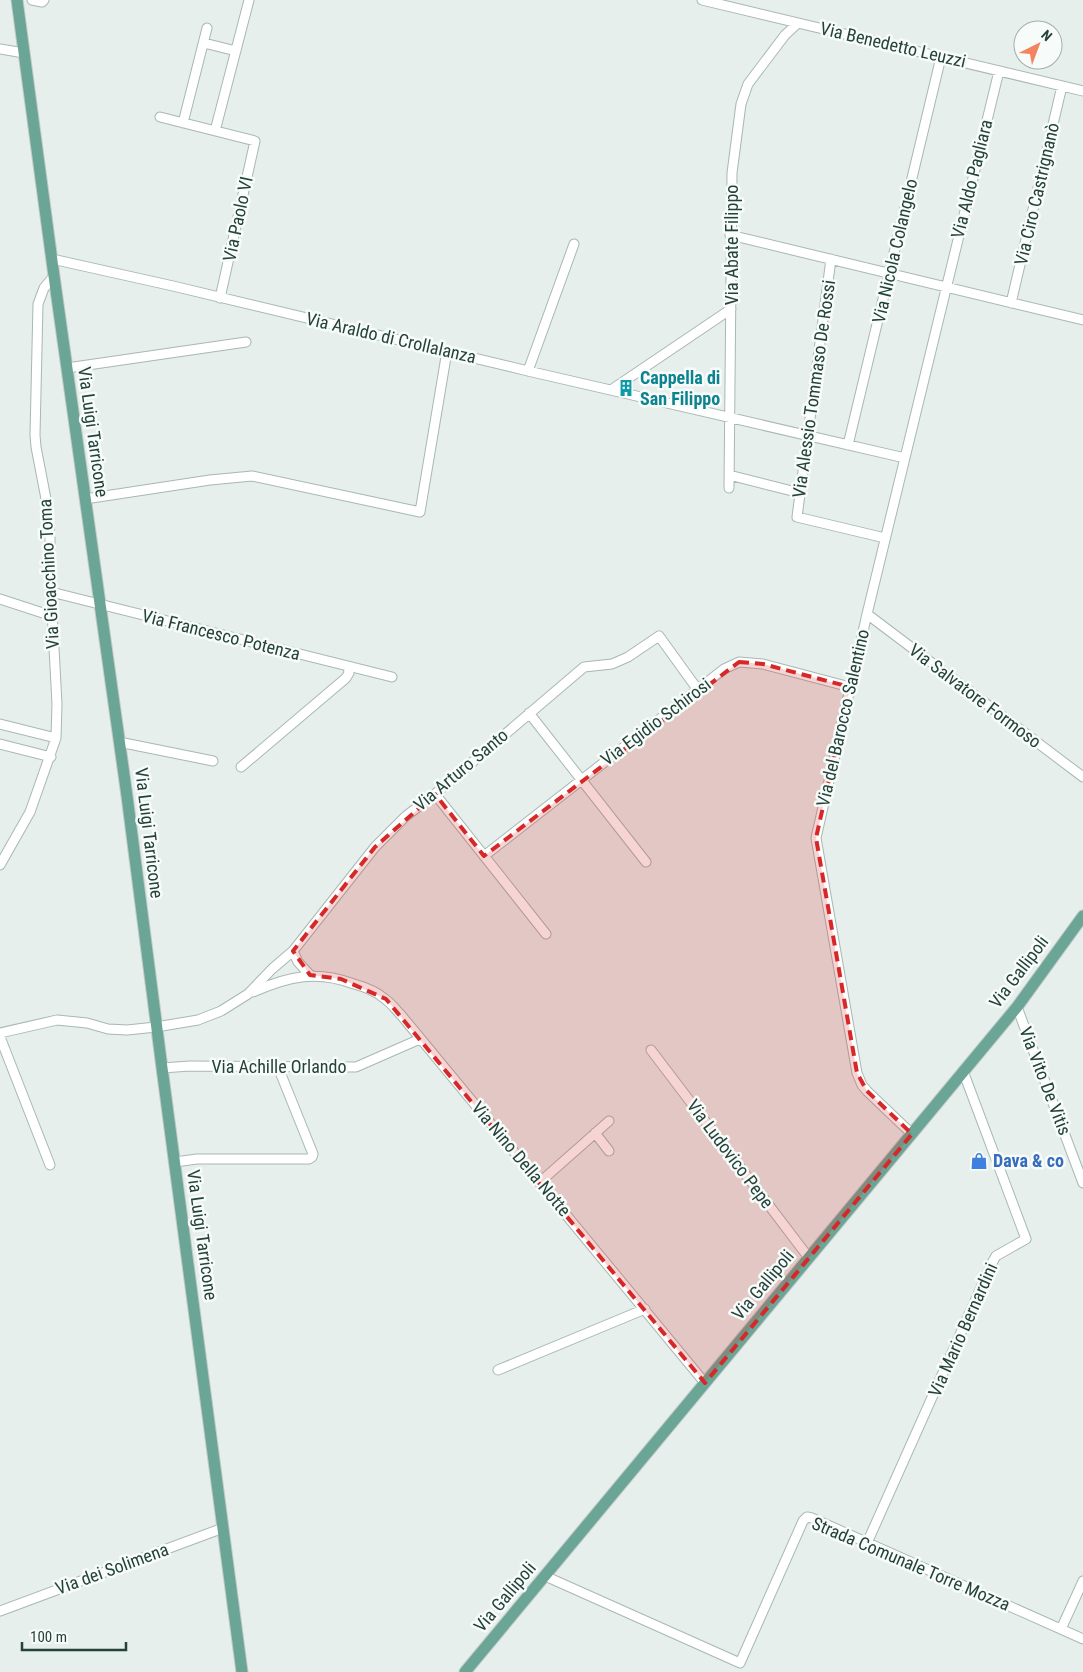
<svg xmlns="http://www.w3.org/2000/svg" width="1083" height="1672" font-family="'Roboto Condensed',sans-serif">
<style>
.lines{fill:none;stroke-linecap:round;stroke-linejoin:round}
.minor-casing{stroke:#a8b8b2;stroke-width:11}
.major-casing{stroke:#c2cac8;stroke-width:13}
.minor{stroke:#fff;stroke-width:9}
.major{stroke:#6aa596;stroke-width:11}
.marked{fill:#d62828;fill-opacity:0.2;stroke:#d62828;stroke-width:4;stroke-dasharray:10 6;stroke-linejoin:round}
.labels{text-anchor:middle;stroke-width:5;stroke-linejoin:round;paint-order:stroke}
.street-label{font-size:18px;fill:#24423a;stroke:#f7fbf9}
.culture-label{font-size:18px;font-weight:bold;fill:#0d838f;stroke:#f7fbf9;text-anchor:start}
.shop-label{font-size:18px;font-weight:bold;fill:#366cbe;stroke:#f7fbf9;text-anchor:start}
</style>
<rect width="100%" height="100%" fill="#e6efeb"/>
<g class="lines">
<g class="minor-casing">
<path id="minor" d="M32,0L42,2L44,0
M702,0L1083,91
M204,43L236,51
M0,49L24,53
M160,117L255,141L220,298
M183,123L207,28
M215,131L249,0
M730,235L1083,320
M52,259L173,286L528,371L905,458
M831,259L797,517L885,538
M1011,303L1062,86
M67,368L246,342
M528,371L574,244
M611,390L731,309
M848,445L941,57
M729,475L800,493
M729,488L732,173L741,104L748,84L785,35L798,23
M85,499L210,480L252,476L420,512L447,351
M51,592L392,677
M0,599L52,616
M867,614L1083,777
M529,713L646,862
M0,724L56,738
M119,742L213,761
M0,744L51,757
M241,767L346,678L349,673L348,666
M435,794L546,934
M484,856L724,669L739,662L763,664L850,687
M0,865L30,812L56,738L57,704L51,592L50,539L47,504L36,447L35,435L38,304L44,288L54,276
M293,951L298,962L310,975
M253,992C289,976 317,970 354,984C365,987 376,991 385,999C391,1003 396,1010 401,1015L705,1383
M1017,1007L1083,1183
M0,1033L57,1020L87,1023L108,1029L127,1030L156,1027L198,1020L221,1011L248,994L272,969L293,951L375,847L406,816L435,794L584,667L612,664L628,657L659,636L698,690
M0,1037L50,1165
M651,1050L809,1258
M162,1068L190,1066L356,1067L420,1039
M595,1133L609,1151
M912,1134L867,1091L862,1085L857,1073L816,838L867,614L999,71
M175,1162L197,1159H309L312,1157L313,1154L278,1067
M540,1182L609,1121
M498,1370L645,1309
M867,1543L992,1263L996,1256L1026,1239L963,1071
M545,1576L740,1663L803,1521L807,1517L812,1518L1083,1639
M0,1611L223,1528
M1061,1629L1083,1581"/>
</g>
<g class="major-casing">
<path id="major" d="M17,0L54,276L127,796L162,1068L242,1672
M465,1672L1017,1007L1083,916"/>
</g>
<use href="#minor" class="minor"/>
<use href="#major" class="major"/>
</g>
<path class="marked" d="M739,662L763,664L850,687L816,838L857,1073L867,1091L912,1134L705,1383L386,999L341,979L310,975L293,951L375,847L435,794L484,856Z"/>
<defs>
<g id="building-bare" transform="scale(1.35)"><path d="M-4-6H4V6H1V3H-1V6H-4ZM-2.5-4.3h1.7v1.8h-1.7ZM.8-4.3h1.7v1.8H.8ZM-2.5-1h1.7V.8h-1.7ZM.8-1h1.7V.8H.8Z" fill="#0f9aa8" stroke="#f7fbf9" stroke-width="2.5" paint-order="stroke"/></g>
<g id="shop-bare" transform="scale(1.35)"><path d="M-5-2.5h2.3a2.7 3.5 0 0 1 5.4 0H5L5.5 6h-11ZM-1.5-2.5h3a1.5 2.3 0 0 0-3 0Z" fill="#3f7fe0" stroke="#f7fbf9" stroke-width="2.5" paint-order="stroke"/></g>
</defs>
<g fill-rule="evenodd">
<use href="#building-bare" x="626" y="388"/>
<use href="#shop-bare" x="979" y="1161"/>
</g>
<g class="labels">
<g class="street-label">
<text transform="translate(893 45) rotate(13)" y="6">Via Benedetto Leuzzi</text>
<text transform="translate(972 179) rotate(-76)" y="6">Via Aldo Pagliara</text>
<text transform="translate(1037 194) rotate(-77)" y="6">Via Ciro Castrignanò</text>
<text transform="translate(238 219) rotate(-78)" y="6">Via Paolo VI</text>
<text transform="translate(732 245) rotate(-90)" y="6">Via Abate Filippo</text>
<text transform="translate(895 251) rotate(-77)" y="6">Via Nicola Colangelo</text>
<text transform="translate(391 338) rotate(13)" y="6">Via Araldo di Crollalanza</text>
<text transform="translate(814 389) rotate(-82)" y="6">Via Alessio Tommaso De Rossi</text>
<text transform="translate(93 432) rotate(82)" y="6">Via Luigi Tarricone</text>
<text transform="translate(49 574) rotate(-93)" y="6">Via Gioacchino Toma</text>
<text transform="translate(221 635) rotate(14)" y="6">Via Francesco Potenza</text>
<text transform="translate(975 696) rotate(37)" y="6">Via Salvatore Formoso</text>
<text transform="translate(843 718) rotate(-77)" y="6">Via del Barocco Salentino</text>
<text transform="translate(656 722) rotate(-37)" y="6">Via Egidio Schirosi</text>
<text transform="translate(461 770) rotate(-40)" y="6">Via Arturo Santo</text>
<text transform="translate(149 833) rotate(83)" y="6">Via Luigi Tarricone</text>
<text transform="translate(1019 972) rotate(-53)" y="6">Via Gallipoli</text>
<text x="279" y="1073">Via Achille Orlando</text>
<text transform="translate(1045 1081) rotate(69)" y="6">Via Vito De Vitis</text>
<text transform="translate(730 1154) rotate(53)" y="6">Via Ludovico Pepe</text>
<text transform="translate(521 1159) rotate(50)" y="6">Via Nino Della Notte</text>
<text transform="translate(202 1235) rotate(82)" y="6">Via Luigi Tarricone</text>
<text transform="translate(763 1285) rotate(-50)" y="6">Via Gallipoli</text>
<text transform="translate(963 1330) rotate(-66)" y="6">Via Mario Bernardini</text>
<text transform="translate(911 1564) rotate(23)" y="6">Strada Comunale Torre Mozza</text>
<text transform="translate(112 1569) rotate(-20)" y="6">Via dei Solimena</text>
<text transform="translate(505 1597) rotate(-50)" y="6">Via Gallipoli</text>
</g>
<g class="culture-label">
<text x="640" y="384">Cappella di<tspan x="640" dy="21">San Filippo</tspan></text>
</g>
<g class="shop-label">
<text x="993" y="1167">Dava &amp; co</text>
</g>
</g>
<g transform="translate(1038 45) rotate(42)"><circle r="24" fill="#f7fbf9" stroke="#a3b1ad"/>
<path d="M0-4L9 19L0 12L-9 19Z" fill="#f4845f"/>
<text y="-8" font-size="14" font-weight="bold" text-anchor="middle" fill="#24423a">N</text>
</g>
<path d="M22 1642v8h104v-8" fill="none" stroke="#24423a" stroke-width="2.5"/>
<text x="30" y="1642" font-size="15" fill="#24423a" stroke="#f7fbf9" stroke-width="4" paint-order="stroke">100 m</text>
</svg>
